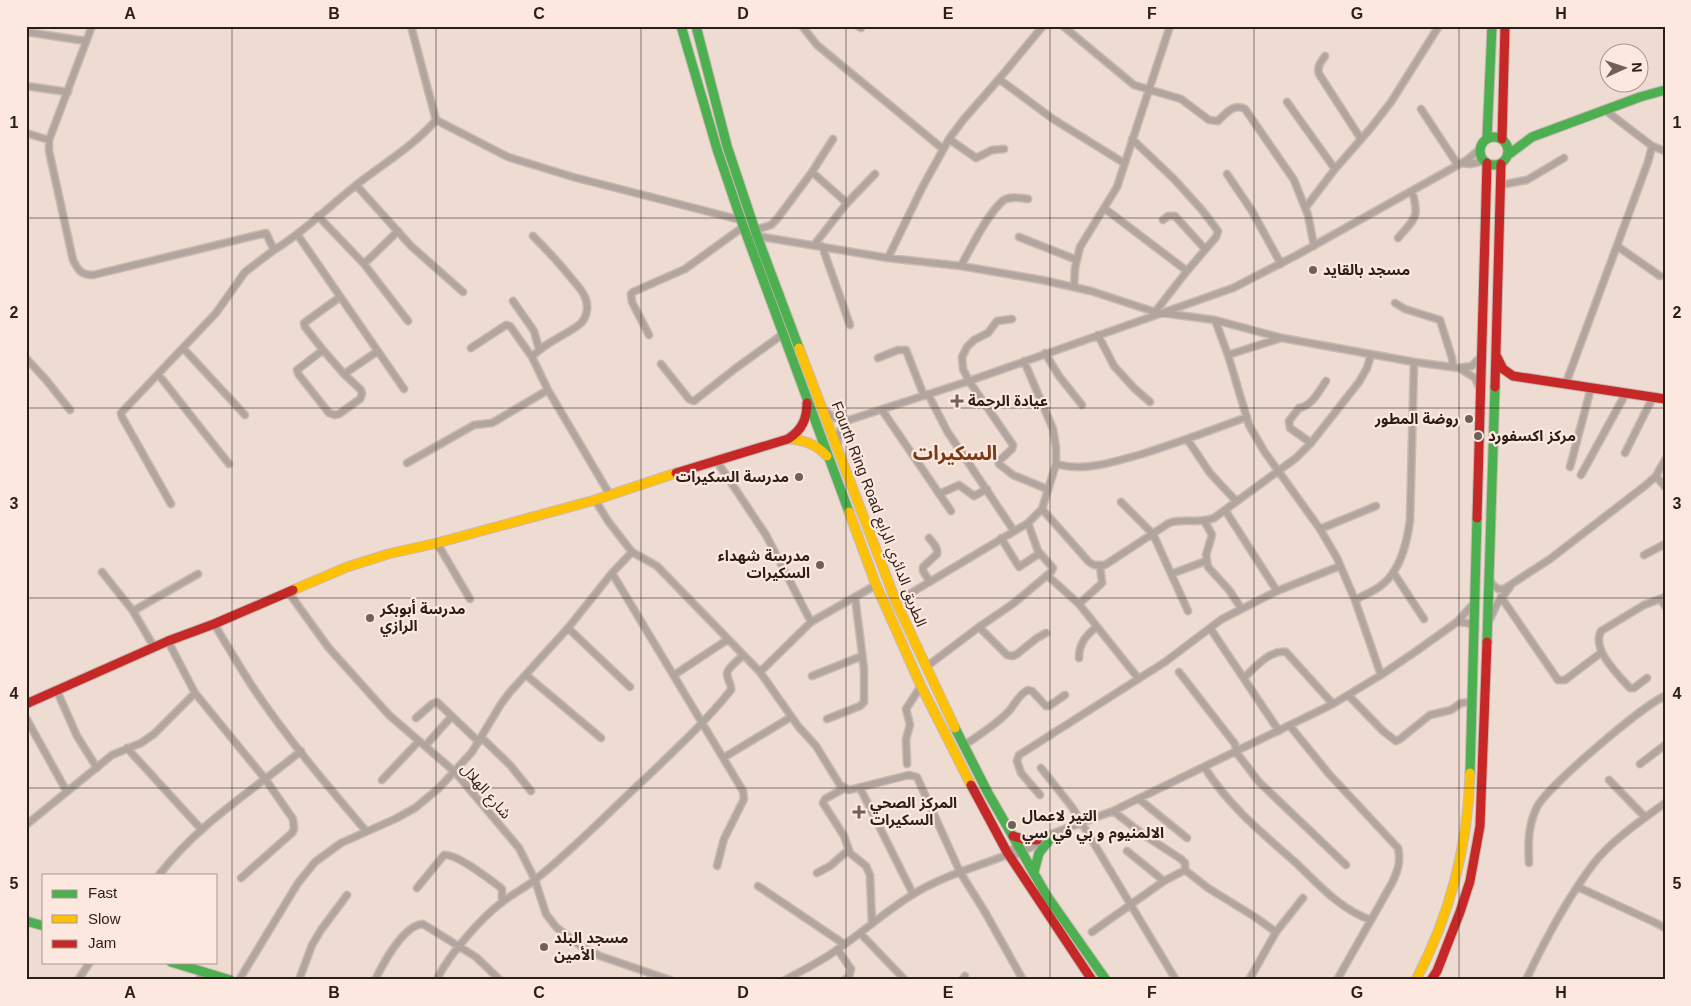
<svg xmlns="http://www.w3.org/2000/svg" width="1691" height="1006" font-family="Arial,'Noto Sans Arabic',sans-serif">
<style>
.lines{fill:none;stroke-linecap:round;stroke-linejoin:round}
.street-casing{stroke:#c8bab3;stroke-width:9}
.fast-casing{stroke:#c8bab3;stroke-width:11}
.slow-casing{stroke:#c8bab3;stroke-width:11}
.jam-casing{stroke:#c8bab3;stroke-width:11}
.street{stroke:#b2a59e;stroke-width:6}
.fast{stroke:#4caf50;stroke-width:9}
.slow{stroke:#ffc107;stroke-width:9}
.jam{stroke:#c62828;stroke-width:9}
.grid{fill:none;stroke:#2a1e18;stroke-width:1;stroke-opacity:0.55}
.poi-dot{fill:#6f6059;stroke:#fce8de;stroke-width:2}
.labels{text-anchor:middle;stroke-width:4.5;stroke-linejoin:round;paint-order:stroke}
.poi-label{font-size:15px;font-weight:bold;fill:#2a1e18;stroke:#fce8de;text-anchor:start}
.street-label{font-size:15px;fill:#2a1e18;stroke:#fce8de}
.district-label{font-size:20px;font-weight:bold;fill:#783913;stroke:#fce8de}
.neatline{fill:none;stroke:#2a1e18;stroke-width:2}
.grid-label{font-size:16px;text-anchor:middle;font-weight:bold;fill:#2a1e18}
</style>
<rect width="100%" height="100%" fill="#eedbd2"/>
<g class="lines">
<g class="street-casing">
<path id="street" d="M92,26L49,140V151L73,260C78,270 81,275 93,275L266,233L274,250C303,233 328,207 355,186C382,164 413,147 436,120
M411,26L436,120
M802,26L817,45L943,149
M858,26L861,28
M1063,26L1134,85L1181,99L1209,120L1218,121C1226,113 1234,103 1245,109L1294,180L1308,215L1314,246
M26,32L86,41
M1325,56C1321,62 1317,66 1319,74L1361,139
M999,79L1053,119L1124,163
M26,86L68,92
M1287,102L1335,169
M1421,109L1458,165
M436,120L508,157L573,177L741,220
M26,133L49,140
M949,139L976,158L992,150L1004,149
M1132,139L1174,179L1202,210L1218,231L1216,237L1187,271L1155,312
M1652,146L1665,151
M1462,163L1470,164L1484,161
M812,172L847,203
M1227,174L1252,211L1281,264
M356,185L411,246L463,292
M1500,185L1527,180L1564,158
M1306,207L1335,169L1370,129L1391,102L1439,26
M1104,208L1187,271
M318,216L364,264L408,321
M1163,220L1168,216H1175L1205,249
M755,230L771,225L777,219L812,172L833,139
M297,234L404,389
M757,236L888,258L961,266L1042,280L1091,291L1155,312L1215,320L1282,338L1414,362L1459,368L1472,366L1482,355
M1019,237L1077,260
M1398,238C1415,218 1420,218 1412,191
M814,245L847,203L875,174
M822,246L850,325
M1617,246L1660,276
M888,258L923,186L949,139L964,119L999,79L1043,26
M364,264L398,231
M961,266C970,249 989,211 1004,200C1011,196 1021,198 1028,199
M1074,287L1075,268L1080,247L1117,187L1170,26
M513,301L534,331L539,349
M1395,303L1405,309L1440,320L1452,358L1453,367
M1012,319L997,321L988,333L974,340L967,347L962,357L963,369L969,381L1013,445L1012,449L999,461V464L1013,475L1047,489
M1215,320L1228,355L1249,425L1264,451L1320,529L1337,558L1355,600L1381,675
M649,335L632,302L631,294L633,292L685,269L743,227
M1098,335L1114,366L1134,388L1150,402
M183,348L245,415
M471,348L506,325L510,326L532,357L548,390L610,495
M323,350L305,327L304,323L340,297
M1045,353L1059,376L1082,405
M1228,355L1281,338
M532,357C545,342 565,336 580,324C588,317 589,304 584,295C581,289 576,284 572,279C560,264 547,250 533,236
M26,358L47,381L70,410
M878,358L898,350H906L924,396
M661,364L689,399L694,401L736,368L783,334
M1459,368L1475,378L1479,387
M158,374L229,464
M344,374L361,390L362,394L360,399L339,414L335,415L329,413L299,375L297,370L323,350L344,374L378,351
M1566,383L1648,162L1652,146L1605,110
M928,394L947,431L1014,531
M882,410L951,511
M826,412L835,418L849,420L969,381L1233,288L1297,255L1390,203L1467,160L1480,149
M1187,439L1210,473L1236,501
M838,443C837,433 841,426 849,420
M1311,443L1290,428L1289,421L1299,408C1312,406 1319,391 1326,381
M1625,453L1653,397
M716,460L766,535L811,622
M407,463L474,425L492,423L548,390
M1056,464C1085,472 1113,462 1142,454C1177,443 1212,430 1247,417
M1570,467L1591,388
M1581,475L1626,393
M1656,476L1665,487
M939,494L959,485L974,496L987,489
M595,500L608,521L632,552L657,566L760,672L798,726L816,746L840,785L849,790L909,775L917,777L960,872L985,912L1023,980
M1121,502L1153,534L1188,611
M171,504L122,417L121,413L216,313L245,272L274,250
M1042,509L1089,562L1094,565H1105L1169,523C1184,518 1199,524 1214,518L1296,458L1311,443L1359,382L1367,368L1371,355
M1225,510L1277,591
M1205,522L1212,535L1206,555L1208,567L1229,590L1241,608
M1320,529L1376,506
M929,538C933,543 938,547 937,554L923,567V571L930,582
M1001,538L1019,567L1040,553
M437,543L470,599
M1644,555L1665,544
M102,572L133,611L154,647
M1393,572L1424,619
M612,573L743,791L744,799L724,839L717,866
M1171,574L1206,561
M1048,576L1079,604L1138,678
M1490,580L1493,585L1498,589H1504L1550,559L1646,485L1656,476L1665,460
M289,593L328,647L389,715L455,772L519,848L535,880L546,914L556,927L582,947L600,956L670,980
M1501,597L1558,680H1565L1602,652
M1355,600C1364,595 1375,591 1383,584C1401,569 1407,543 1410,520L1414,362
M1661,600L1665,606
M896,602L1028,523L1042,509L1056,464V448L1053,429L1024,361
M1079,604L1102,583L1100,566
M133,611L198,574
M1489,621L1497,604L1510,587
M1457,622L1468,623L1475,628
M214,624C227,645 239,666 252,686C286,737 326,784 366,831
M979,627L1007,655L1013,656L1017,654L1037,638L1046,633
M568,628L630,687
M1210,628L1279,731
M1079,658C1079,643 1086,636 1096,627
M926,667L979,627L1014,603L1051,572L1053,568L1038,551L1028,523
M760,672L811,622L876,585
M1179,672L1235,744L1236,752L1259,782L1346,865
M526,675L601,738
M674,675L727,640
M812,676L862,656
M1244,678C1254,668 1271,649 1286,652L1333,704
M1647,678L1634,688H1630C1618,675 1591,649 1601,631L1644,605L1665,597
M57,691L77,736L97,768
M195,693L266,780L293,819L294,829L292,833L241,878
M1348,695L1383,731L1396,741L1400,739L1430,715L1451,710L1461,703L1472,702
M26,718L67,792
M416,718L432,704L437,702L479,742
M827,719L860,706L864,702V669L855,597
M1290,726L1329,774L1398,848C1401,862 1398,870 1392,883L1337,980
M482,738L510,765L531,791
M425,746L452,716
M963,746C979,735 996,725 1009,711C1015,704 1019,694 1028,690L1032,691L1046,706H1049L1065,695
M127,748L201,829
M723,758L791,717
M907,764L906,739L910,725L906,709L921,686
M1640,764L1665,745
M1041,768L1072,807L1176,980
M1205,768C1228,805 1262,833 1295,862C1318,884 1341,910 1371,920
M382,780L419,741
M1609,780L1645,817
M860,788L913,894
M843,789L825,799L823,803L844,836L850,853
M1040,795L1021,773L1017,761L1019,755L1165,662L1222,619L1277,591L1340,566
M1139,799L1187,838
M1113,811L1144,835L1181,859L1185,863V870
M26,825L112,755L141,743L154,734L195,693L168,641
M1127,851L1164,881
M1008,857H1011L1044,841
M1529,863C1528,843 1528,825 1537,807C1547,787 1643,705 1665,696
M817,873L830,866L845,853H850L866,866L870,875L872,924
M159,875C198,824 252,791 301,751
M758,886L844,944
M1578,887L1656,923L1665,928
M417,888L444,855C456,853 489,879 500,887L502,889V902
M1092,932L1164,881L1185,870L1208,888L1255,917L1276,932
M860,933L905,980
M838,950L851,969L849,977L844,980
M438,977C450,954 480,919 501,903C512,894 525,888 536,879C576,847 612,809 650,774C678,747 706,721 731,690C732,684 727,680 727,674C727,668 739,660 743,655
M78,980L90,962
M199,980L203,971
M239,980L298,883L315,862L341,843L395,819L415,808L439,788L472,752L501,704L510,692L568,628L612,573L632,552
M299,980L312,945L321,930L347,895
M375,980C383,964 403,925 423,924L476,957L500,980
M785,980C803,970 822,961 838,949C863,932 886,911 912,895C940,877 973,868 1004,856L1007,852L1019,846L1113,811L1333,704L1381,675L1415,652L1457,622L1474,603
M962,980L965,976
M1249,980L1276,932L1303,898
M1526,980C1544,942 1569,896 1594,863C1613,839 1641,821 1665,803"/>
</g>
<g class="fast-casing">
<path id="fast" d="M681,26L717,149L741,220L849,512
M696,26L727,146L757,236L799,348
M1480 151a14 14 0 1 1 28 0a14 14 0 1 1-28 0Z
M1487,138L1492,26
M1508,155L1532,137L1640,97L1665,90
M1487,642L1495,387
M955,728L988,793L1047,896L1106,980
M1470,773L1477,518
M1034,872L1039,853L1051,838
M26,921L44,926
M171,962L230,980"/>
</g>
<g class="slow-casing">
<path id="slow" d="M799,348L896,602L955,728
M788,439C804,440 816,444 827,456
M849,512L876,585L921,686L971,785
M293,590L347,567L388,554L437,543L595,500L676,473
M1416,980C1450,915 1468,846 1470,773"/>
</g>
<g class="jam-casing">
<path id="jam" d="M1502,139L1505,26
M1497,357L1503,369L1513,376L1665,399
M1495,387L1501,164
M676,473L788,439C802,430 807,419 807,403
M1477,518L1487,163
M26,704L168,641L214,624L293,590
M971,785L1007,852L1092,980
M1013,836L1023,839L1037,840
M1431,980L1437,971L1460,912L1470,881L1480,826L1487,642"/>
</g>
<use href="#street" class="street"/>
<use href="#fast" class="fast"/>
<use href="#slow" class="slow"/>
<use href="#jam" class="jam"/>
</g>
<path class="grid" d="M232,26V980M436,26V980M641,26V980M846,26V980M1050,26V980M1254,26V980M1459,26V980M26,218H1665M26,408H1665M26,598H1665M26,788H1665"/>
<g class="poi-dot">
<circle cx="1313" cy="270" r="5"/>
<path d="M954.5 393.5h5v5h5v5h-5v5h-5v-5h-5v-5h5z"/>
<circle cx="1469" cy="419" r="5"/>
<circle cx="1478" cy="436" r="5"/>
<circle cx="799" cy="477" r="5"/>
<circle cx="820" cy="565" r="5"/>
<circle cx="370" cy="618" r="5"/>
<path d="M856.5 804.5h5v5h5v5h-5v5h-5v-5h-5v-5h5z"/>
<circle cx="1012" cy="825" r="5"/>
<circle cx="544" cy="947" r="5"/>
</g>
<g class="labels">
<g class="poi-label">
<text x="1323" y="275">مسجد بالقايد</text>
<text x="968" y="406">عيادة الرحمة</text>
<text x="1459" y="424" text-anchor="end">روضة المطور</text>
<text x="1488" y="441">مركز اكسفورد</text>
<text x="789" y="482" text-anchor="end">مدرسة السكيرات</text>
<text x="810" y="561" text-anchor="end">مدرسة شهداء<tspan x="810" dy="17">السكيرات</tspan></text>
<text x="380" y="614">مدرسة أبوبكر<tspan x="380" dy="17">الرازي</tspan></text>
<text x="870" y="808">المركز الصحي<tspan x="870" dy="17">السكيرات</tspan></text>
<text x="1022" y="821">التير لاعمال<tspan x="1022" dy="17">الالمنيوم و بي في سي</tspan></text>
<text x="554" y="943">مسجد البلد<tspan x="554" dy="17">الأمين</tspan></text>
</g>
<g class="street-label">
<text transform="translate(879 514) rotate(69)" y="5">Fourth Ring Road الطريق الدائري الرابع</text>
<text transform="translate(486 791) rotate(49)" y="5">شارع الهلال</text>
</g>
<g class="district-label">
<text x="955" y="460">السكيرات</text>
</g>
</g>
<rect width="1691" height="1006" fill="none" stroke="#fce8de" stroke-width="55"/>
<rect x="42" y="874" width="175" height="90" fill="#fce8de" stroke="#a8978f"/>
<rect x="52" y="890" width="25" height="8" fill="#4caf50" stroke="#a8978f"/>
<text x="88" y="898" font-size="15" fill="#2a1e18">Fast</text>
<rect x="52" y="915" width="25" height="8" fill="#ffc107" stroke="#a8978f"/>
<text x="88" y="924" font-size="15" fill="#2a1e18">Slow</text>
<rect x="52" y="940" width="25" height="8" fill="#c62828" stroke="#a8978f"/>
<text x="88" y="948" font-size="15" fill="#2a1e18">Jam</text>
<g transform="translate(1624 68) rotate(87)"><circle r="24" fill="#fce8de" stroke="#a8978f"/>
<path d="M0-4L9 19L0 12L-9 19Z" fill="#6f6059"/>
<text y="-8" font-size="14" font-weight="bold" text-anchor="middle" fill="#2a1e18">N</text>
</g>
<rect x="28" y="28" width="1636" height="950" class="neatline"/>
<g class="grid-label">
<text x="130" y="19">A</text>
<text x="334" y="19">B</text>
<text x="539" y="19">C</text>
<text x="743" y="19">D</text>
<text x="948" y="19">E</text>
<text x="1152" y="19">F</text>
<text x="1357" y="19">G</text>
<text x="1561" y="19">H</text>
<text x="14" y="128">1</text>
<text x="1677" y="128">1</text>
<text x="14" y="318">2</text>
<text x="1677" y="318">2</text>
<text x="14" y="509">3</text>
<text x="1677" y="509">3</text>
<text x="14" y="699">4</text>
<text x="1677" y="699">4</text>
<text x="14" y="889">5</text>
<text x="1677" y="889">5</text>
<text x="130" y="998">A</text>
<text x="334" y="998">B</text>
<text x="539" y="998">C</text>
<text x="743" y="998">D</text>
<text x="948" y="998">E</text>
<text x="1152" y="998">F</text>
<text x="1357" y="998">G</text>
<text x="1561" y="998">H</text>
</g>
</svg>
